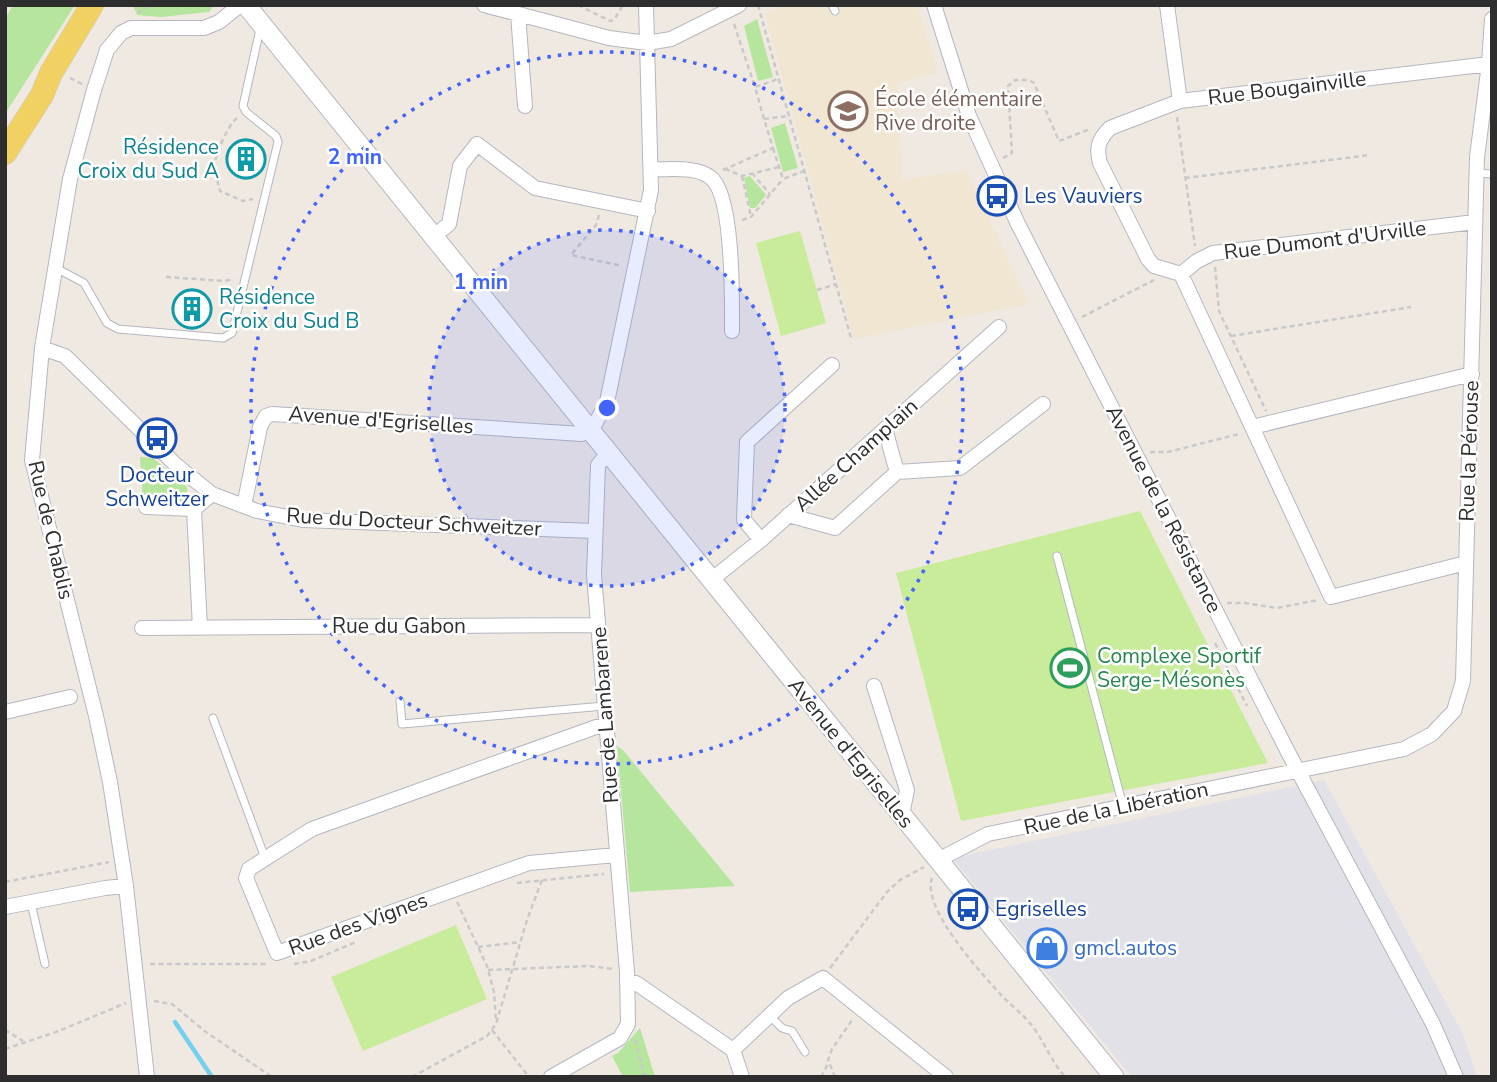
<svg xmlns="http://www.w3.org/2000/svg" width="1497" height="1082" font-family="'Nunito Sans',sans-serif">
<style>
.industrial{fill:#e3e1e8}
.education{fill:#f0e6d1}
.green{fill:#b6e59e}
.pitch{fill:#c9ec9a}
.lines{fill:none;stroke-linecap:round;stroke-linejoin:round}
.stream{stroke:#75cff0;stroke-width:4.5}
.lane-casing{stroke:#b4b7c1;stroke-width:9}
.street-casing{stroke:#b4b7c1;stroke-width:16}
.secondary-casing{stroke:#b4b7c1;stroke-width:21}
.primary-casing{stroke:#c9c9c9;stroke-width:24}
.path{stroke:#c9c9c9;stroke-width:2.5;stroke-dasharray:5 3.5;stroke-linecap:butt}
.lane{stroke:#fff;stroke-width:7}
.street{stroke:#fff;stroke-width:14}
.secondary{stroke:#fff;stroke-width:19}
.primary{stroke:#f2d163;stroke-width:23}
.ring{fill:none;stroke:#4264fb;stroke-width:3.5;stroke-dasharray:3.5 7}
.labels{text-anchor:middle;stroke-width:5;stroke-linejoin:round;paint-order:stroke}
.street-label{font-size:21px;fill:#2e2e2e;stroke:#fff}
.education-label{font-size:21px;fill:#785e54;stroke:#fff;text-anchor:start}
.culture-label{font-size:21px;fill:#0d838f;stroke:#fff;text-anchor:end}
.transit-label{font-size:21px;fill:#164399;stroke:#fff;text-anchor:start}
.leisure-label{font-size:21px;fill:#27864d;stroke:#fff;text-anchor:start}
.shop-label{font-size:21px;fill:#366cbe;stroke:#fff;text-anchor:start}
.centre{fill:#4264fb;stroke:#fff;stroke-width:3.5}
.ring-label{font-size:21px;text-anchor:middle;font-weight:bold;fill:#4264fb;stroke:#fff;stroke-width:5;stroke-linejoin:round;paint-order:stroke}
</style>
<rect width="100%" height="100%" fill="#efe9e1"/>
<path class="industrial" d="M1324,780L1463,1034L1477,1077H1132L952,858Z"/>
<path class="education" d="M784,5H917L938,72L897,84L902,180L966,170L1029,304L854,339L765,14Z"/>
<path class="green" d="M13,5H75L5,114V19Z
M133,5H214L209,12L161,17L137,15Z
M757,19L773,77L758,81L744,26Z
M785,123L798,168L783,172L771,128Z
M750,176L766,195L755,208H750L744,178Z
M140,457L153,458L187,487L188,502H143Z
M617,746L623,750L735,886L630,892Z
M640,1028L655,1077H623L612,1056L618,1053Z"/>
<path class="pitch" d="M800,231L826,323L781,336L756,243Z
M1140,511L1268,763L961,821L896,573Z
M456,925L487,999L363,1051L331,977Z"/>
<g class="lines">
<path class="stream" d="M175,1022L212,1077"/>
<g class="lane-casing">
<path id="lane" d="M832,5L835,11
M1477,173L1492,174
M56,268L84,283L107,323L118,329L223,338L232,333L278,142L276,136L246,112L243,106L260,29
M1057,556L1123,806
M400,701L402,724L604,706
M213,718L265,858
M31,903L45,964
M770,1016L782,1028L792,1031L805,1052"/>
</g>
<g class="street-casing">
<path id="street" d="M484,5L609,38L647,43L671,39L739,5
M934,5L969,116L1018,224L1289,754L1433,1024L1456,1077
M1167,5L1180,101L1489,64
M518,14L525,106
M1180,101L1110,128C1098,140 1096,148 1100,163L1148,259L1154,266L1181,274
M652,169C670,170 695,166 710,177C734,194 732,301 732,331
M433,237L449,224L460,166L477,144L535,188L648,211
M1181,274L1331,597L1466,563
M1181,274L1197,261L1213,253L1475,222
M42,348L65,356L176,465L212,494L257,511L303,520L594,531
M1252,427L1472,374
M897,472L960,468L1043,404
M244,506L260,427L266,416L272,414L582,434L595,424L607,402L651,190L646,5
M146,507L194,509L212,494
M194,509L200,628
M788,515L835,528L897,472L885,429
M761,540L744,520L747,442L832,365
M711,580L761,540L999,327
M142,628L598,625
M874,686L907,790L902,815
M5,712L70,697
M605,726L596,727L312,829L249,869L246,878L277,953L529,863L616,855
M938,860L988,834L1404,749L1432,734L1454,711L1463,681L1477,157L1489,64L1492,19
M5,907L105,888L126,886
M627,981L636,983L733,1050L742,1077
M733,1050L788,998L823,978L946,1077
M147,1077L126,886L110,782L96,716L32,460L42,348L70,179L94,90L107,50L121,33L131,28H204L219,22L240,5
M551,1077L620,1038L628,1024L627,972L594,575L598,465L608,453"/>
</g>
<g class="secondary-casing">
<path id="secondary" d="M246,5L1114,1077"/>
</g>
<g class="primary-casing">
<path id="primary" d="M5,153L42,95L51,73L92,5"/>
</g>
<path class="path" d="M578,5L610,21L614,20L623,5
M758,5L851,338
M138,13L150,5
M734,24L755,87
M70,78L82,84
M1177,117L1195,246
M237,118C229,124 216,152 215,163C214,172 218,182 220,191L243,201L253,199
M764,119L755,87L778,79
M773,148L783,179L804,171
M1003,158L1012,153L1008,86L1015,80H1029L1034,83L1059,141L1090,129
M725,169L742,176L779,167
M723,170L773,148L764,119L788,116
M752,173L770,194
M742,176L751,217
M1185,178L1370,155
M599,215L596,225L571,255L622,266
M742,220L751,217L783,179
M1215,267L1219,311L1266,411
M166,277L224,281L234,279
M817,290L836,284
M1082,317L1154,280
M1231,336L1411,307
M1150,452H1168L1239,434
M1227,603H1245L1277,608L1318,600
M1215,643L1247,706
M932,878C921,908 982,974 1002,996C1012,1006 1024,1015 1033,1027C1045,1043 1051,1061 1065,1077
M5,882L109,862
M517,883L604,874
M457,902L487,966L494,992L496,1021
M478,947L520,942
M150,964H266
M294,964L311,961L356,942
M830,968L887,892L900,880L924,867
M488,970L589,966L614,969
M154,1001L172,1004L206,1032L272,1077
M5,1030L23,1041
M492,1030L529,1077
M635,1040L645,1077
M5,1049L56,1032L126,1003
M412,1077L487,1036L496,1024L527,920L542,880
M821,1077L829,1062
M835,1077L828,1060L832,1049L853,1019"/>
<use href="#lane" class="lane"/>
<use href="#street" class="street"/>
<use href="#secondary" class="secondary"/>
<use href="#primary" class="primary"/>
</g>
<circle cx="607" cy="408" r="178" fill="#4264fb" fill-opacity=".12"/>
<g class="ring">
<circle cx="607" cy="408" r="178"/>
<circle cx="607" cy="408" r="356"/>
</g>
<defs>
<g id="school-ring" transform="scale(2.0125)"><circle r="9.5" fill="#fff" stroke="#8d6e63" stroke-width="1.5"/><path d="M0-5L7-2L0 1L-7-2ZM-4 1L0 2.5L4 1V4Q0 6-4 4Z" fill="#8d6e63"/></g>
<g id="building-ring" transform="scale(2.0125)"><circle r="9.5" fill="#fff" stroke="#0f9aa8" stroke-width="1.5"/><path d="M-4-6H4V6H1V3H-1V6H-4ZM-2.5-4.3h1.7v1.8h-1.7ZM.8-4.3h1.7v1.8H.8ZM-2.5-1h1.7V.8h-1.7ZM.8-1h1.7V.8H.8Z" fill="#0f9aa8"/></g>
<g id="bus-ring" transform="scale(2.0125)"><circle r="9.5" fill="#fff" stroke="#1a4fb4" stroke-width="1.5"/><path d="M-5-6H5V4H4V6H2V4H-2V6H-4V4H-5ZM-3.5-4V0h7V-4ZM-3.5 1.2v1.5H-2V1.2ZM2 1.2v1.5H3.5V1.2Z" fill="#1a4fb4"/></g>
<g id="stadium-ring" transform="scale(2.0125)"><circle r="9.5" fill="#fff" stroke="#2e9e5b" stroke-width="1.5"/><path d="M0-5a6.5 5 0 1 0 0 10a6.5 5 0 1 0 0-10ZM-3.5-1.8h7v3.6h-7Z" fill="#2e9e5b"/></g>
<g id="shop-ring" transform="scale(2.0125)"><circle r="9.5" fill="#fff" stroke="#3f7fe0" stroke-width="1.5"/><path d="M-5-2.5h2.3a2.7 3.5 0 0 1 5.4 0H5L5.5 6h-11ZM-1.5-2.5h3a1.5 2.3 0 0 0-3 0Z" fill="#3f7fe0"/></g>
</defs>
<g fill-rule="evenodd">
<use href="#school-ring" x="848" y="111"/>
<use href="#building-ring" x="246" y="159"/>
<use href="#bus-ring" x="997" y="196"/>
<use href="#building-ring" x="192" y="309"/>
<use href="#bus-ring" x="157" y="438"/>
<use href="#stadium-ring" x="1070" y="668"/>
<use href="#bus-ring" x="968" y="909"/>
<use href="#shop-ring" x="1047" y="948"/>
</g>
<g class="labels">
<g class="street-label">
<text transform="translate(1287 88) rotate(-7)" y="7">Rue Bougainville</text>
<text transform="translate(1325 240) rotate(-7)" y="7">Rue Dumont d'Urville</text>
<text transform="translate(381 420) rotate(4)" y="7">Avenue d'Egriselles</text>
<text transform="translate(1469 451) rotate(-88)" y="7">Rue la Pérouse</text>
<text transform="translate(856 455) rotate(-42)" y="7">Allée Champlain</text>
<text transform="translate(1164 509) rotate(63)" y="7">Avenue de la Résistance</text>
<text transform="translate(414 522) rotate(3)" y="7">Rue du Docteur Schweitzer</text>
<text transform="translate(51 530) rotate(77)" y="7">Rue de Chablis</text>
<text x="399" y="633">Rue du Gabon</text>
<text transform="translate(605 715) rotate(-94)" y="7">Rue de Lambarene</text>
<text transform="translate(851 753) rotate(51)" y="7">Avenue d'Egriselles</text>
<text transform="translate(1116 808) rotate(-12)" y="7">Rue de la Libération</text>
<text transform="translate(358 924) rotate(-20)" y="7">Rue des Vignes</text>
</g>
<g class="education-label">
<text x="875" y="106">École élémentaire<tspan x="875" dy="24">Rive droite</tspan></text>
</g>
<g class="culture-label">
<text x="219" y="154">Résidence<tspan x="219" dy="24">Croix du Sud A</tspan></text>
<text x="219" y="304" text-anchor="start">Résidence<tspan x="219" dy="24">Croix du Sud B</tspan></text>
</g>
<g class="transit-label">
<text x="1024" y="203">Les Vauviers</text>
<text x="157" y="482" text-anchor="middle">Docteur<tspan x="157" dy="24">Schweitzer</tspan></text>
<text x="995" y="916">Egriselles</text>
</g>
<g class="leisure-label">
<text x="1097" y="663">Complexe Sportif<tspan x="1097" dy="24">Serge-Mésonès</tspan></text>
</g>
<g class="shop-label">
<text x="1074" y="955">gmcl.autos</text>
</g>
</g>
<circle cx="607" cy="408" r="10" class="centre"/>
<g class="ring-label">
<text x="355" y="164">2 min</text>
<text x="481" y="289">1 min</text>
</g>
<rect width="1497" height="1082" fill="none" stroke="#2e2e2e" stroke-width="14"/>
</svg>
